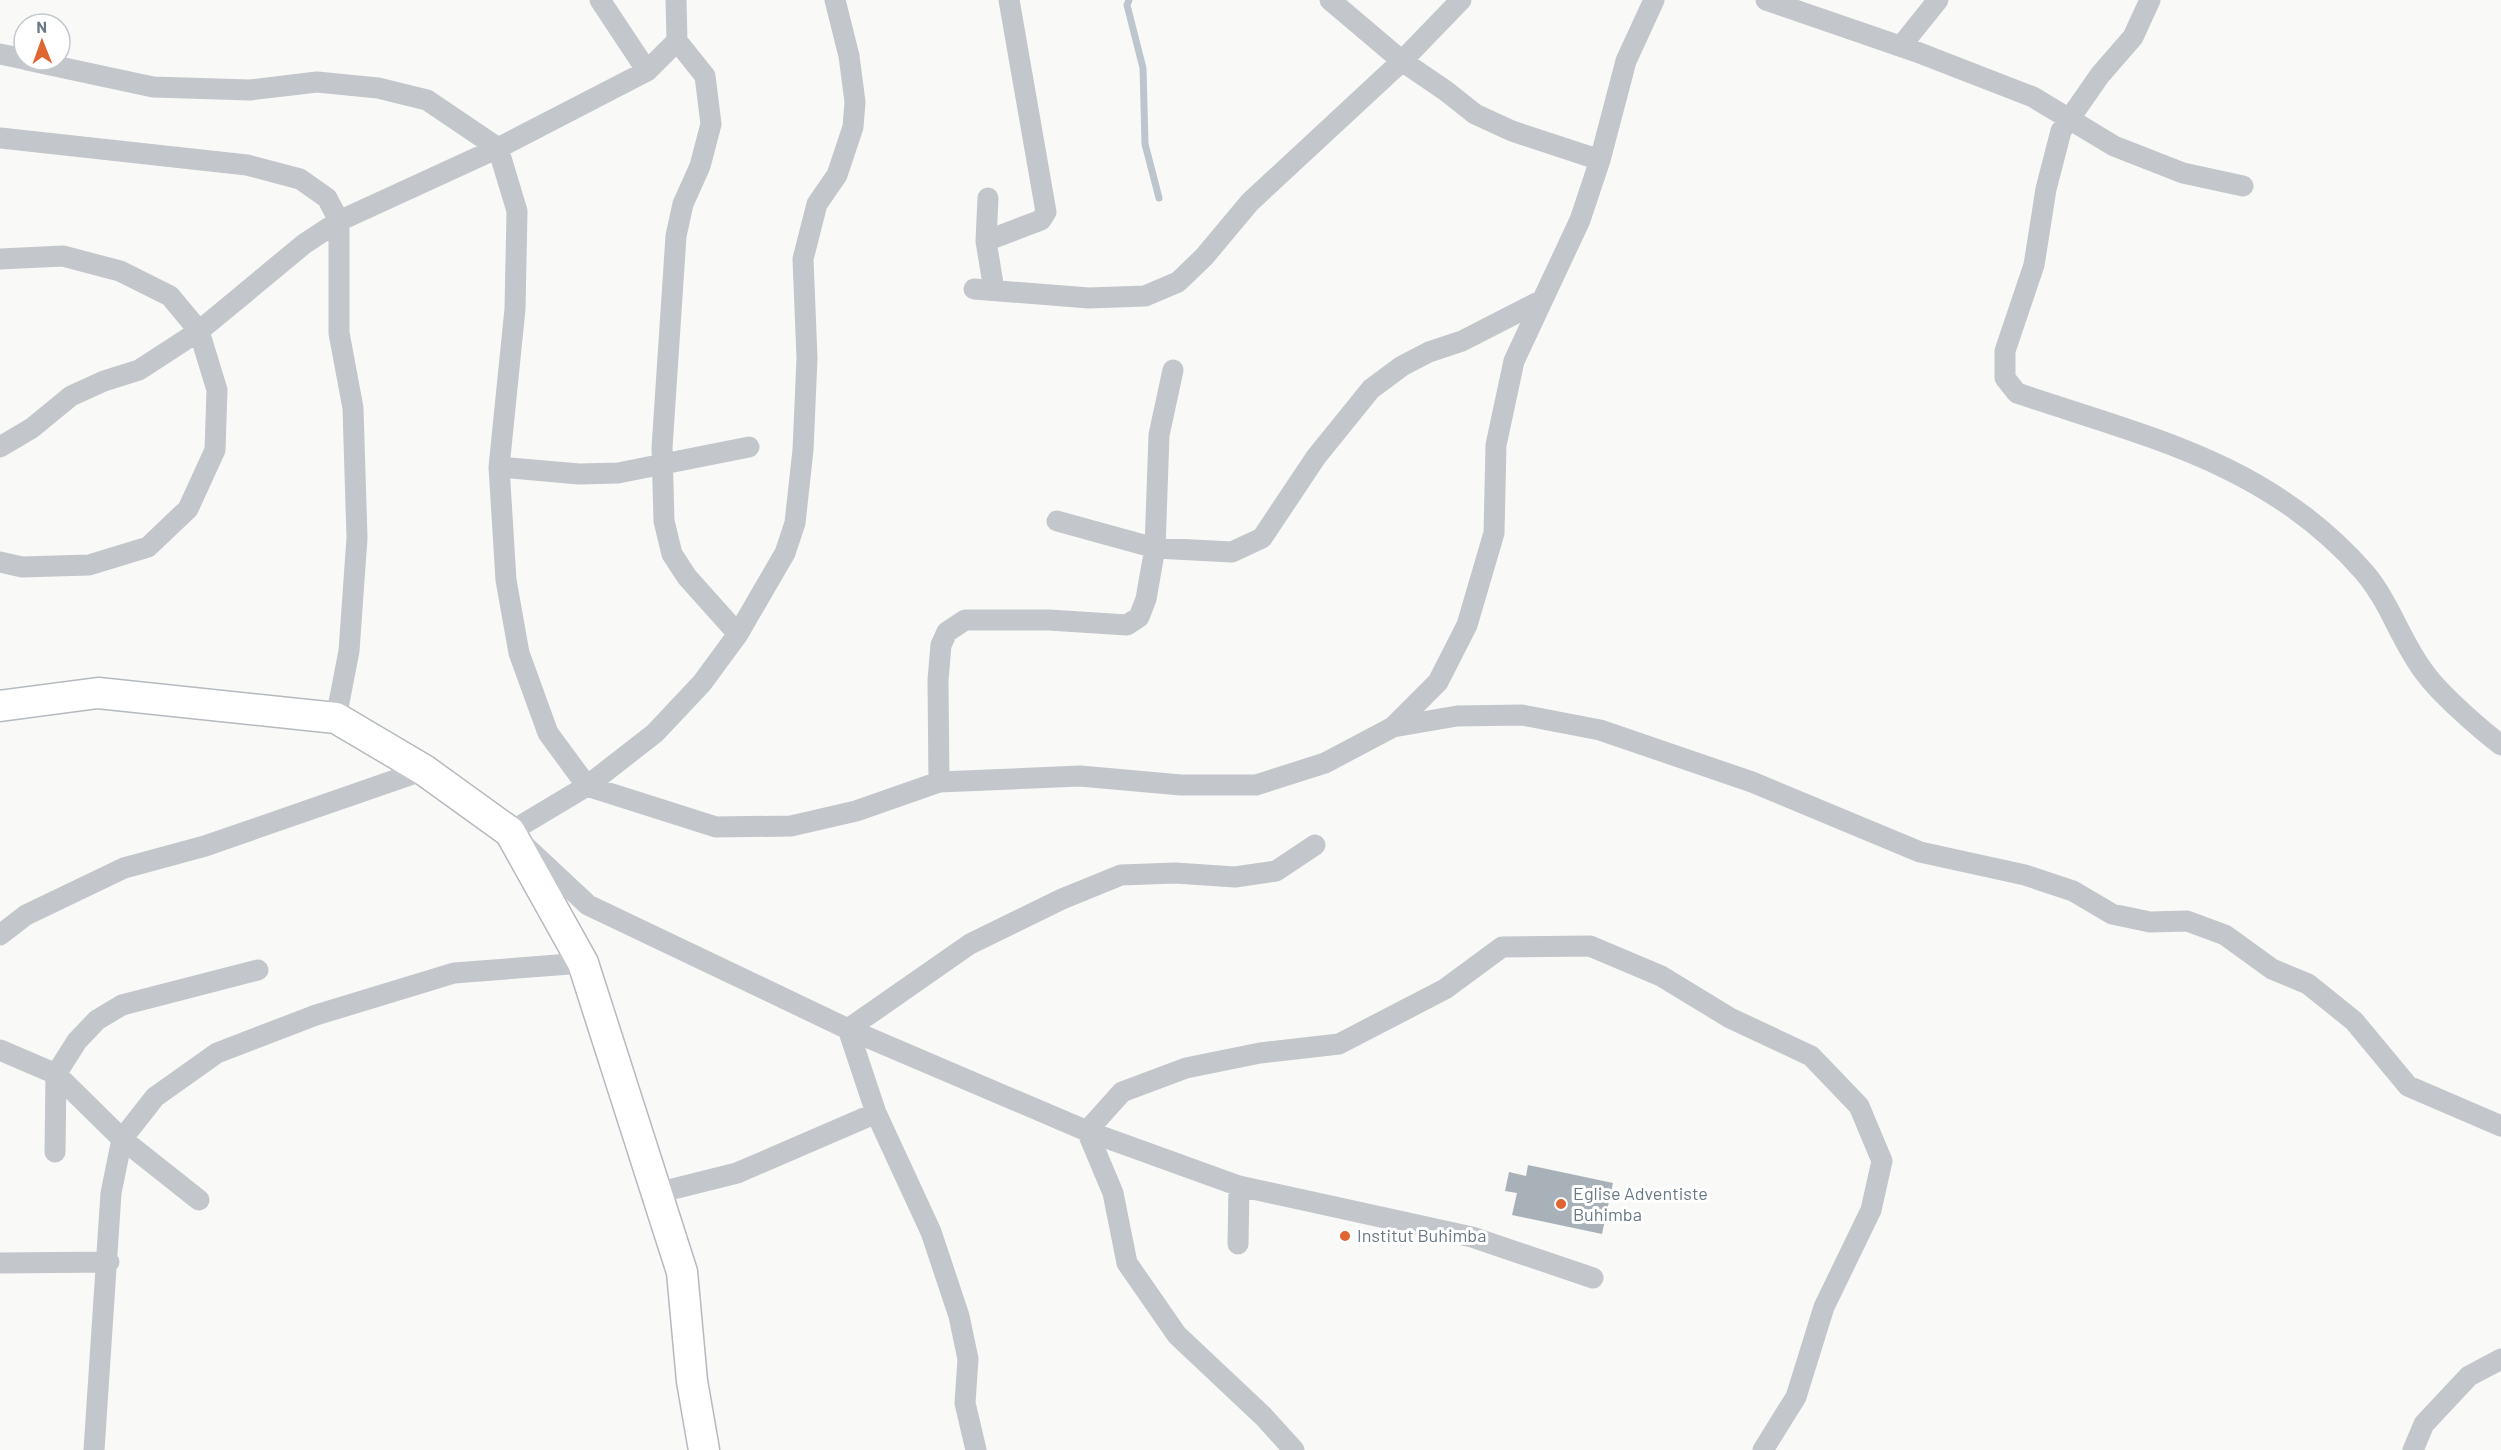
<svg xmlns="http://www.w3.org/2000/svg" width="2501" height="1450" font-family="Barlow,sans-serif">
<style>
.lines{fill:none;stroke-linecap:round;stroke-linejoin:round}
.stream{stroke:#bdc6cc;stroke-width:7}
.building{fill:#a9b1b8}
.secondary-casing{stroke:#b5babf;stroke-width:33}
.street{stroke:#c3c6ca;stroke-width:21}
.secondary{stroke:#fff;stroke-width:30}
.poi-dot{fill:#df6532;stroke:#fff;stroke-width:2}
.labels{text-anchor:middle;stroke-width:6;stroke-linejoin:round;paint-order:stroke}
.poi-label{font-size:18px;fill:#697887;stroke:#fff;text-anchor:start}
</style>
<rect width="100%" height="100%" fill="#f9f9f7"/>
<g class="lines">
<path class="stream" d="M1129,0L1127,5L1143,68L1145,144L1159,198"/>
</g>
<path class="building" d="M1528,1165L1613,1183L1602,1234L1512,1215L1517,1193L1505,1191L1509,1172L1526,1176Z"/>
<g class="lines">
<g class="secondary-casing">
<path id="secondary" d="M0,706L98,693L336,718L424,770L510,832L583,963L682,1272L692,1381L704,1450"/>
</g>
<path class="street" d="M600,0L647,71
M835,0L849,56L855,102L853,127L837,175L817,204L803,259L807,358L803,450L795,523L785,553L738,634L702,683L655,733L587,786L510,832L588,905L848,1029L1087,1131L1239,1186L1472,1237L1593,1278
M1330,0L1402,61L1446,91L1475,114L1512,131L1600,160
M1766,0L1917,52L2033,97L2114,146L2183,173L2243,186
M2150,0L2133,37L2100,75L2061,131L2046,189L2034,265L2005,351V378L2017,393C2147,437 2269,463 2364,572C2390,602 2401,642 2425,673C2440,694 2480,729 2501,745
M677,41L705,76L711,124L700,166L683,204L676,236L662,448L664,521L672,554L687,577L738,634
M1901,46L1938,0
M0,54L24,59
M27,60L153,87L250,90L317,82L378,88L427,100L498,148L517,211L515,309L499,467L506,580L519,653L548,733L587,786L716,827L791,826L856,811L939,782L1080,776L1181,785H1256L1325,763L1393,727L1438,682L1467,625L1494,533L1496,445L1514,361L1580,220L1600,160L1626,61L1654,0
M0,138L247,165L300,179L327,198L339,221V333L353,408L357,538L349,651L336,718
M988,198L986,241L994,290
M986,241L1041,220L1046,212L1009,0
M0,259L63,256L120,271L170,296L199,331L217,390L215,450L188,509L148,547L89,565L22,567L0,562
M974,289L1089,298L1145,296L1178,282L1204,257L1250,202L1402,61L1461,0
M0,447L32,428L71,396L104,381L139,370L199,331L304,244L339,221L498,148L647,71L677,41L676,0
M499,467L579,474L618,473L749,447
M1057,521L1155,548L1232,552L1262,538L1316,457L1371,389L1402,366L1429,352L1462,341L1542,300
M1393,727L1457,716L1522,715L1600,730L1752,782L1920,852L2025,875L2073,891L2112,914L2150,922L2187,921L2225,935L2272,969L2308,984L2354,1021L2408,1086L2501,1126
M939,782L938,680L941,645L947,632L965,620H1049L1127,625L1139,617L1146,599L1155,548L1159,435L1173,370
M0,935L26,915L124,868L205,846L424,770
M0,1050L56,1074L122,1139L199,1200
M55,1152L56,1074L77,1041L97,1020L122,1005L258,970
M657,1193L737,1173L876,1113
M1238,1244L1239,1186
M0,1263L109,1262
M94,1450L111,1193L122,1139L155,1097L217,1053L316,1015L454,973L583,963
M976,1450L965,1403L968,1359L959,1316L931,1232L876,1113L848,1029L970,944L1062,899L1121,875L1175,873L1235,877L1276,871L1315,845
M1294,1450L1263,1416L1177,1335L1127,1263L1113,1193L1087,1131L1122,1092L1186,1068L1260,1053L1339,1044L1445,989L1502,947L1590,946L1661,976L1730,1018L1811,1056L1859,1106L1882,1161L1871,1210L1824,1307L1796,1397L1763,1450
M2413,1450L2424,1424L2469,1376L2501,1359"/>
<use href="#secondary" class="secondary"/>
</g>
<g class="poi-dot">
<circle cx="1561" cy="1204" r="6"/>
<circle cx="1345" cy="1236" r="6"/>
</g>
<g class="labels">
<g class="poi-label">
<text x="1573" y="1200">Eglise Adventiste<tspan x="1573" dy="21">Buhimba</tspan></text>
<text x="1357" y="1242">Institut Buhimba</text>
</g>
</g>
<g transform="translate(42 42) rotate(359)"><circle r="28" fill="#ffffff" stroke="#c3c9cf" stroke-width="1.5"/>
<path d="M0-4.5L10 22L0 15L-10 22Z" fill="#df6532"/>
<text y="-9" font-size="16" font-weight="bold" text-anchor="middle" fill="#697887">N</text>
</g>
</svg>
